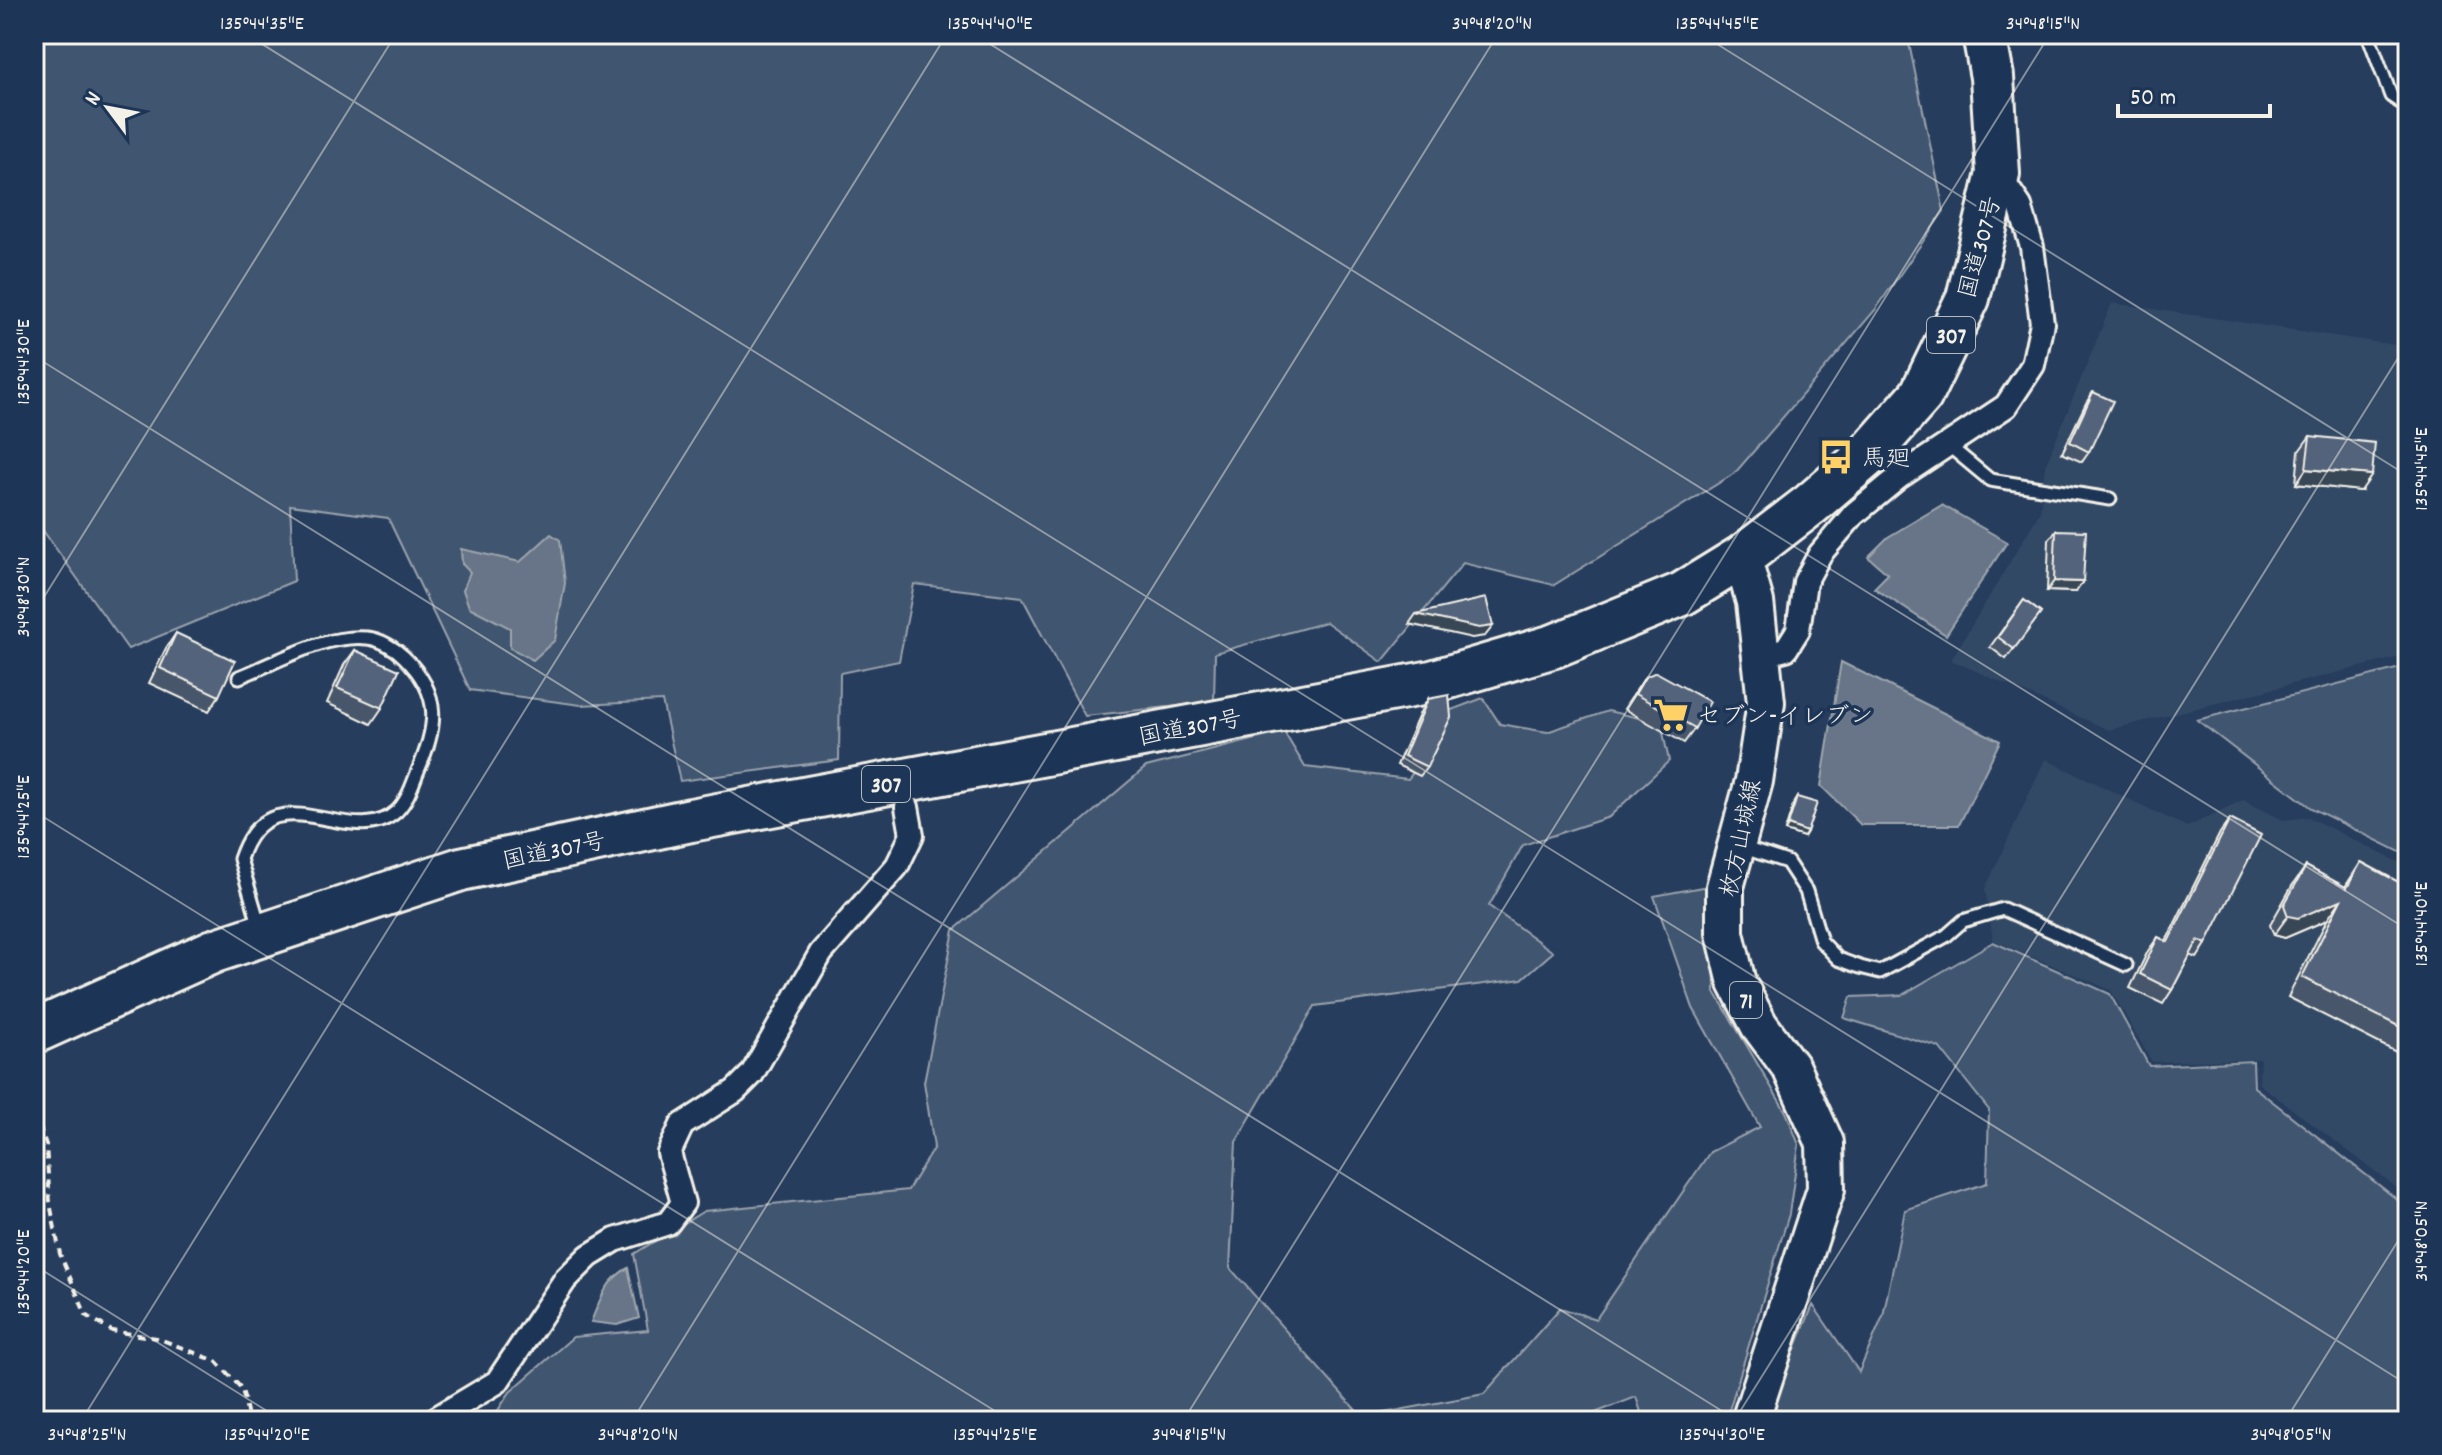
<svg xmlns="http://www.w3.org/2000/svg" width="2442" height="1455" font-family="Dekko,'Klee One',sans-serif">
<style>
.built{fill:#334966}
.green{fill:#40546f;stroke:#9aa2ac;stroke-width:2}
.water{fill:#677588;stroke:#9fa7ae;stroke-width:2}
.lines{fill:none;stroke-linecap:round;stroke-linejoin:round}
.lane-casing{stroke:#f4f1e8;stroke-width:17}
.street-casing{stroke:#f4f1e8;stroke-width:28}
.primary-casing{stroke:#f4f1e8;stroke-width:42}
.highway-casing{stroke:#f4f1e8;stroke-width:48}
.path{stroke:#f4f1e8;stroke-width:4;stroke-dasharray:8 6;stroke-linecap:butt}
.lane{stroke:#1d3557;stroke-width:11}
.street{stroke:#1d3557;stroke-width:22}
.primary{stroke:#1d3557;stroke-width:36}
.highway{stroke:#1d3557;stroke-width:42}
.wall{fill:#47566a;stroke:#f4f1e8;stroke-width:2}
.shaded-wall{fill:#394656;stroke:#f4f1e8;stroke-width:2}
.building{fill:#52647b;stroke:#f4f1e8;stroke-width:2}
.ticks{fill:none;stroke:#f4f1e8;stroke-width:2;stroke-opacity:0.45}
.labels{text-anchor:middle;stroke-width:7;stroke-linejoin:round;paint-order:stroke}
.shield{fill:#1d3557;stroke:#b4b9bc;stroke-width:2}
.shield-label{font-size:22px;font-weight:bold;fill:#f4f1e8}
.street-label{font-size:24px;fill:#f4f1e8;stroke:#1d3557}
.poi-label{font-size:24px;fill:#f4f1e8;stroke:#1d3557;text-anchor:start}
.neatline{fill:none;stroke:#f4f1e8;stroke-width:3}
.ticks-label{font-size:20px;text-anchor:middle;fill:#f4f1e8}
</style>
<rect width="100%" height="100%" fill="#263d5d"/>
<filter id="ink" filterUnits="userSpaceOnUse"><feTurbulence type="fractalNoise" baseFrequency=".0125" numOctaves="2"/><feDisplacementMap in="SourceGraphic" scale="16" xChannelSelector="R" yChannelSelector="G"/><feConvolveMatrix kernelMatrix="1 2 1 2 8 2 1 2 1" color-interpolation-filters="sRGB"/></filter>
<g filter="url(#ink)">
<path class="built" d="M2112,303L2408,347V655L2109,730L1951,660L2040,512L2045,466Z
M2045,759L2187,827L2243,800L2283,820L2308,817L2408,867V1196L2259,1084L2260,1059L2152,1062L2111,990L1993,940L1985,889Z"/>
<path class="green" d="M34,34H1907L1944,211L1876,309L1735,473L1554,585L1463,563L1382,662L1326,622L1215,653L1214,702L1085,716L1022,597L914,584L899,661L840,673L839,760L680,781L662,701L581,705L470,690L388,518L290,505L294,581L128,649L34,518C34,494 44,472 34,450Z
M2408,666V856L2311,808L2197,720Z
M1483,698L1500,724L1547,732L1608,711L1661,723L1669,761L1609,817L1523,845L1489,906L1553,952L1522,979L1315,1006L1236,1142L1230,1268L1362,1417L1484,1394L1560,1308L1596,1319L1710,1152L1760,1127L1693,1008L1654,896L1713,885L1715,992L1786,1112L1799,1145L1789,1214L1726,1420L1644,1421L1636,1397L1574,1421H491L510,1392L573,1337L648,1330L634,1254L704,1211L908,1190L934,1147L924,1082L954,930L1146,767L1284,732L1305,767L1408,779L1438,741L1430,718Z
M1993,942L2110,994L2149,1066L2253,1061L2254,1087L2403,1204L2408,1202V1421H1820L1771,1407L1813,1305L1859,1372L1883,1316L1905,1210L1987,1183L1989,1110L1939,1047L1844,1018L1851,997L1902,995Z"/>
<path class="water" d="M1942,505L2007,542L1946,635L1874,588L1888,574L1868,557L1888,537Z
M551,534L560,540L565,583L555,640L533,660L510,648V628L469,607L463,590L470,572L462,564L461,549L520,562Z
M1841,662L2000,741L1959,825H1861L1821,786Z
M628,1268L639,1318L617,1325L591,1322C600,1299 606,1280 628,1268Z"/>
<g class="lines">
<g class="lane-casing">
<path id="lane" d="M2368,34L2391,96L2408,107
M1948,445L1990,480L2110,499
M239,677C278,662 324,634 367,638C380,639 395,648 404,657C443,695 437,727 417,773C412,786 407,801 397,811C351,854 270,767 240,859L260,927
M1741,847L1787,862L1806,891L1821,941L1838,959L1860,967L1880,972L1946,936L1963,921L2003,909L2126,965"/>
</g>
<g class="street-casing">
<path id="street" d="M1762,655L1786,649L1798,630L1805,582L1820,554L1854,514L1899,477L2006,406L2033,365L2042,323L2032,247L2020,206L1998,174
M432,1421L497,1382L565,1280L589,1256L615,1240L668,1223L683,1203L669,1153L682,1125L735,1091L752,1074L821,953L897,866L912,835L907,807"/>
</g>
<g class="primary-casing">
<path id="primary" d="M1742,557L1755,602L1766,702L1754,781L1725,887V933L1737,983L1759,1025L1791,1068L1825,1143L1826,1189L1750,1421"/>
</g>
<g class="highway-casing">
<path id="highway" d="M34,1032L214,951L461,869L691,820L1432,682L1554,646L1682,594L1742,557L1811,504L1868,455L1921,395L1968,298L1998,174L1992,77L1984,34"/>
</g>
<path class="path" d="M34,1070L37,1119L46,1145L50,1203L60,1254L86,1315L112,1331L157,1338L216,1361L242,1389L249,1421"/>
<use href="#lane" class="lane"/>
<use href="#street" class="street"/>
<use href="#primary" class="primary"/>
<use href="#highway" class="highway"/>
</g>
<path class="wall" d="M2093,392L2089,452L2082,462L2062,453L2086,403Z
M2310,436L2361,491L2296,484L2299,451Z
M2056,530L2076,592L2047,591L2049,540Z
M2024,600L2041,613L2006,659L1990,647Z
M176,633L219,696L209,711L149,683L166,648Z
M355,650L382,708L371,724L327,703L344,665Z
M1645,677L1695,728L1684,743L1624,709Z
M1428,699L1427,767L1420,776L1397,765L1422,708Z
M1797,797L1804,837L1785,831L1794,802Z
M2230,819L2206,944L2197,958L2190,955L2172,990L2163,1004L2130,988L2148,951L2158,937L2166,941L2220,833Z
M2361,862L2408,887V1058L2288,997L2327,920L2285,938L2274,935L2270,925L2292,886L2306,866L2345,887Z"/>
<path class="shaded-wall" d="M2306,469L2372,475L2361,491L2296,484Z
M2054,581L2083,582L2076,592L2047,591Z
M1416,614L1493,626L1485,636L1472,638L1409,624Z
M1788,825L1807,832L1804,837L1785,831Z
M2341,900L2327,920L2285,938L2274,935L2288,916Z"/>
<path class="building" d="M2093,392L2113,401L2089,452L2070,442Z
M2310,436L2375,443L2372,475L2306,469Z
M2056,530L2086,531L2083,582L2054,581Z
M1486,598L1493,626L1479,628L1416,614Z
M2024,600L2041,613L2014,649L1998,637Z
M176,633L235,661L219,696L160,668Z
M355,650L399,670L382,708L337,688Z
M1656,672L1710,702L1695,728L1635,694L1645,677Z
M1449,695L1451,717L1427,767L1404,756L1428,699Z
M1797,797L1817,803L1807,832L1788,825Z
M2230,819L2261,835L2206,944L2198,940L2172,990L2140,974L2158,937L2168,942Z
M2361,862L2408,887V1031L2302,977L2341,900L2298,918L2288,916L2284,905L2306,866L2347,888Z"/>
</g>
<path class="ticks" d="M246,34L2408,1385M974,34L2408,930M1701,34L2408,476M34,356L1738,1421M34,613L396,34M34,811L1011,1421M34,1265L283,1421M81,1421L947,34M632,1421L1498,34M1183,1421L2050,34M1734,1421L2408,342M2285,1421L2408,1225"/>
<defs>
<g id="bus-bare" transform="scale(2.76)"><path d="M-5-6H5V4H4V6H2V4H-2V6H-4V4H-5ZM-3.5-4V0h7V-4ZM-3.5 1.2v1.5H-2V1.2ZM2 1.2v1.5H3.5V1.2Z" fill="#ffd166" stroke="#1d3557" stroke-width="2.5" paint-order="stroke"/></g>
<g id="supermarket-bare" transform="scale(2.76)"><path d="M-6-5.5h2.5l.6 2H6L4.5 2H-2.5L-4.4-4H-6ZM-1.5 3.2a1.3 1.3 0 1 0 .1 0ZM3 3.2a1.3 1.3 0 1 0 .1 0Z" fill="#ffd166" stroke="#1d3557" stroke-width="2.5" paint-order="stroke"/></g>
</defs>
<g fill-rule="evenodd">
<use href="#bus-bare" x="1836" y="457"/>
<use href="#supermarket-bare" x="1671" y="715"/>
</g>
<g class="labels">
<g class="shield">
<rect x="1927" y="317" width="48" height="36" rx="6"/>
<rect x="862" y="766" width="48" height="36" rx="6"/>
<rect x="1730" y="982" width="32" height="36" rx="6"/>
</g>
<g class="shield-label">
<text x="1951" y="343">307</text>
<text x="886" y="792">307</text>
<text x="1746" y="1008">71</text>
</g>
<g class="street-label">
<text transform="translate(1979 247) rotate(-75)" y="8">国道307号</text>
<text transform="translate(1190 727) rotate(-11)" y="8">国道307号</text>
<text transform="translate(1740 838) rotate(-78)" y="8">枚方山城線</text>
<text transform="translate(554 850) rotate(-12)" y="8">国道307号</text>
</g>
<g class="poi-label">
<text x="1862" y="465">馬廻</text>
<text x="1697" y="723">セブン-イレブン</text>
</g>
</g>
<rect width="2442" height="1455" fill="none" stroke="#1d3557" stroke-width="88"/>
<g transform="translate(108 108) rotate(302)" stroke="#1d3557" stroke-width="6" paint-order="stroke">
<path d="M0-6L14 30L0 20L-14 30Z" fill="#f4f1e8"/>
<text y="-12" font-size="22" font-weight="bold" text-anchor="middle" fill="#f4f1e8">N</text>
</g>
<path d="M2118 104v12h152v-12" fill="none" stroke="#f4f1e8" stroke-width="4"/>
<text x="2130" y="104" font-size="24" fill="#f4f1e8" stroke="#1d3557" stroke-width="6" paint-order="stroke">50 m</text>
<rect x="44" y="44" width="2354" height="1367" class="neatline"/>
<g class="ticks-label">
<text x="262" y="29">135°44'35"E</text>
<text x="990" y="29">135°44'40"E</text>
<text x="1492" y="29">34°48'20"N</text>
<text x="1717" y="29">135°44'45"E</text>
<text x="2043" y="29">34°48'15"N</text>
<text transform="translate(22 362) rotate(-90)" y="7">135°44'30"E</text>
<text transform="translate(2420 469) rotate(-90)" y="7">135°44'45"E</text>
<text transform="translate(22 597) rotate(-90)" y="7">34°48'30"N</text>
<text transform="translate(22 817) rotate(-90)" y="7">135°44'25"E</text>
<text transform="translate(2420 924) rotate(-90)" y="7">135°44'40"E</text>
<text transform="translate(2420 1241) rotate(-90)" y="7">34°48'05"N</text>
<text transform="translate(22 1272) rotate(-90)" y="7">135°44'20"E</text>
<text x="87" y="1440">34°48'25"N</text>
<text x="267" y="1440">135°44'20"E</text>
<text x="638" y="1440">34°48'20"N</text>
<text x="995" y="1440">135°44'25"E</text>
<text x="1189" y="1440">34°48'15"N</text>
<text x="1722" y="1440">135°44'30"E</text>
<text x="2291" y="1440">34°48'05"N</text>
</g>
</svg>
